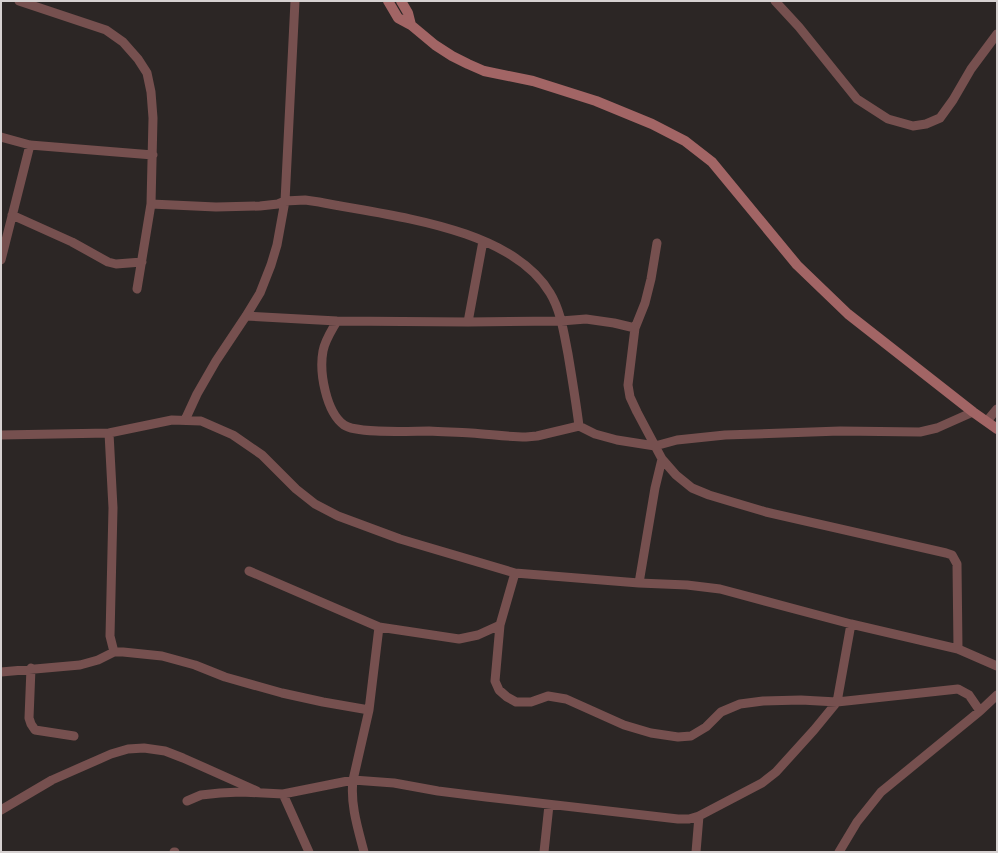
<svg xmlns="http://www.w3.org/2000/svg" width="998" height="853" font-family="Manrope,sans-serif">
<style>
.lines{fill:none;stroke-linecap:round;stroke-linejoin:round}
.street{stroke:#76504f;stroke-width:9}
.secondary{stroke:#a26565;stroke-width:10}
</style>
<rect width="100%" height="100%" fill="#2c2625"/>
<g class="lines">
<path class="street" d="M19,1L106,30L123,42L138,59L147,73L151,92L153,118L151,204L137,289
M775,1L799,27L857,99L888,119L913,126L926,124L940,118L953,100L971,69L997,34
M1,137L30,145L153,155
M151,204L216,207L260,206L278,204L285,201L305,200L319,202C388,216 510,226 550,293C561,311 564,334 568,354C572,378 576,402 579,426L595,434L617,440L655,446L677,440L725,435L840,431L920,432L937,428L973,412
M12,215L72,242L108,262L116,264L142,262
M657,243L651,279L645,303L635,328L628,385L630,397L637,412L662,459L676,475L692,488L709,495L766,512L946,553L952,555L957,564L958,649
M1,260L30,145
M246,316L337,321L468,322L561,321L586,319L614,323L635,328
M337,321C332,330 325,340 323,351C319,372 326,412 344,425C357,434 411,431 429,431C443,432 457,432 471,433C489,434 507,437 526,437L537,436L579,426
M468,322L483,241
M185,420L197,394L216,361L246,316L260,293L271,265L277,245L285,201L295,1
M987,421L997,409
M109,433L113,508L110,636L114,652
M1,435L109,433L172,420L201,421L233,435L262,455L296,489L315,504L338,516L400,539L515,573L639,583L687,585L720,589L851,624L958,649L997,666
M249,571L379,627L459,639L478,635L500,625
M515,573L500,625L495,681L499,690L507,697L516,702H531L548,696L566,699L624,725L651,733L678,737L691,736L706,727L721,712L740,704L763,701L801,700L837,702L958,689L969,695L980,711
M639,583L655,488L662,459
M31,668L29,718L31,724L35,730L74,736
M1,672L80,665L98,660L114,652H123L162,656L195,665L225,677L282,693L323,702L369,710
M283,794L309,852
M187,801L201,795L220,793L241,792L283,794L353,780L394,783L438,791L486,797L678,819H689L699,816L762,783L776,772L814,730L837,702L851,624
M1,810L52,780L111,754L128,749L144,748L165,751L183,758L257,791
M174,852H175
M364,852C358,829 350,804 353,780L369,710L379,627
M544,852L549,805
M696,852L699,816
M839,852L857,822L881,792L980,711L997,695"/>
<path class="secondary" d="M388,1L398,18L411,25L435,45L452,56L468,64L484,71L533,81L596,101L652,124L685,141L712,162L797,265L848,314L973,412L997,429
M401,1L408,13L411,25"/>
</g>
<rect width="998" height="853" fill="none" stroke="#d6d1d1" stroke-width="4"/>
</svg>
